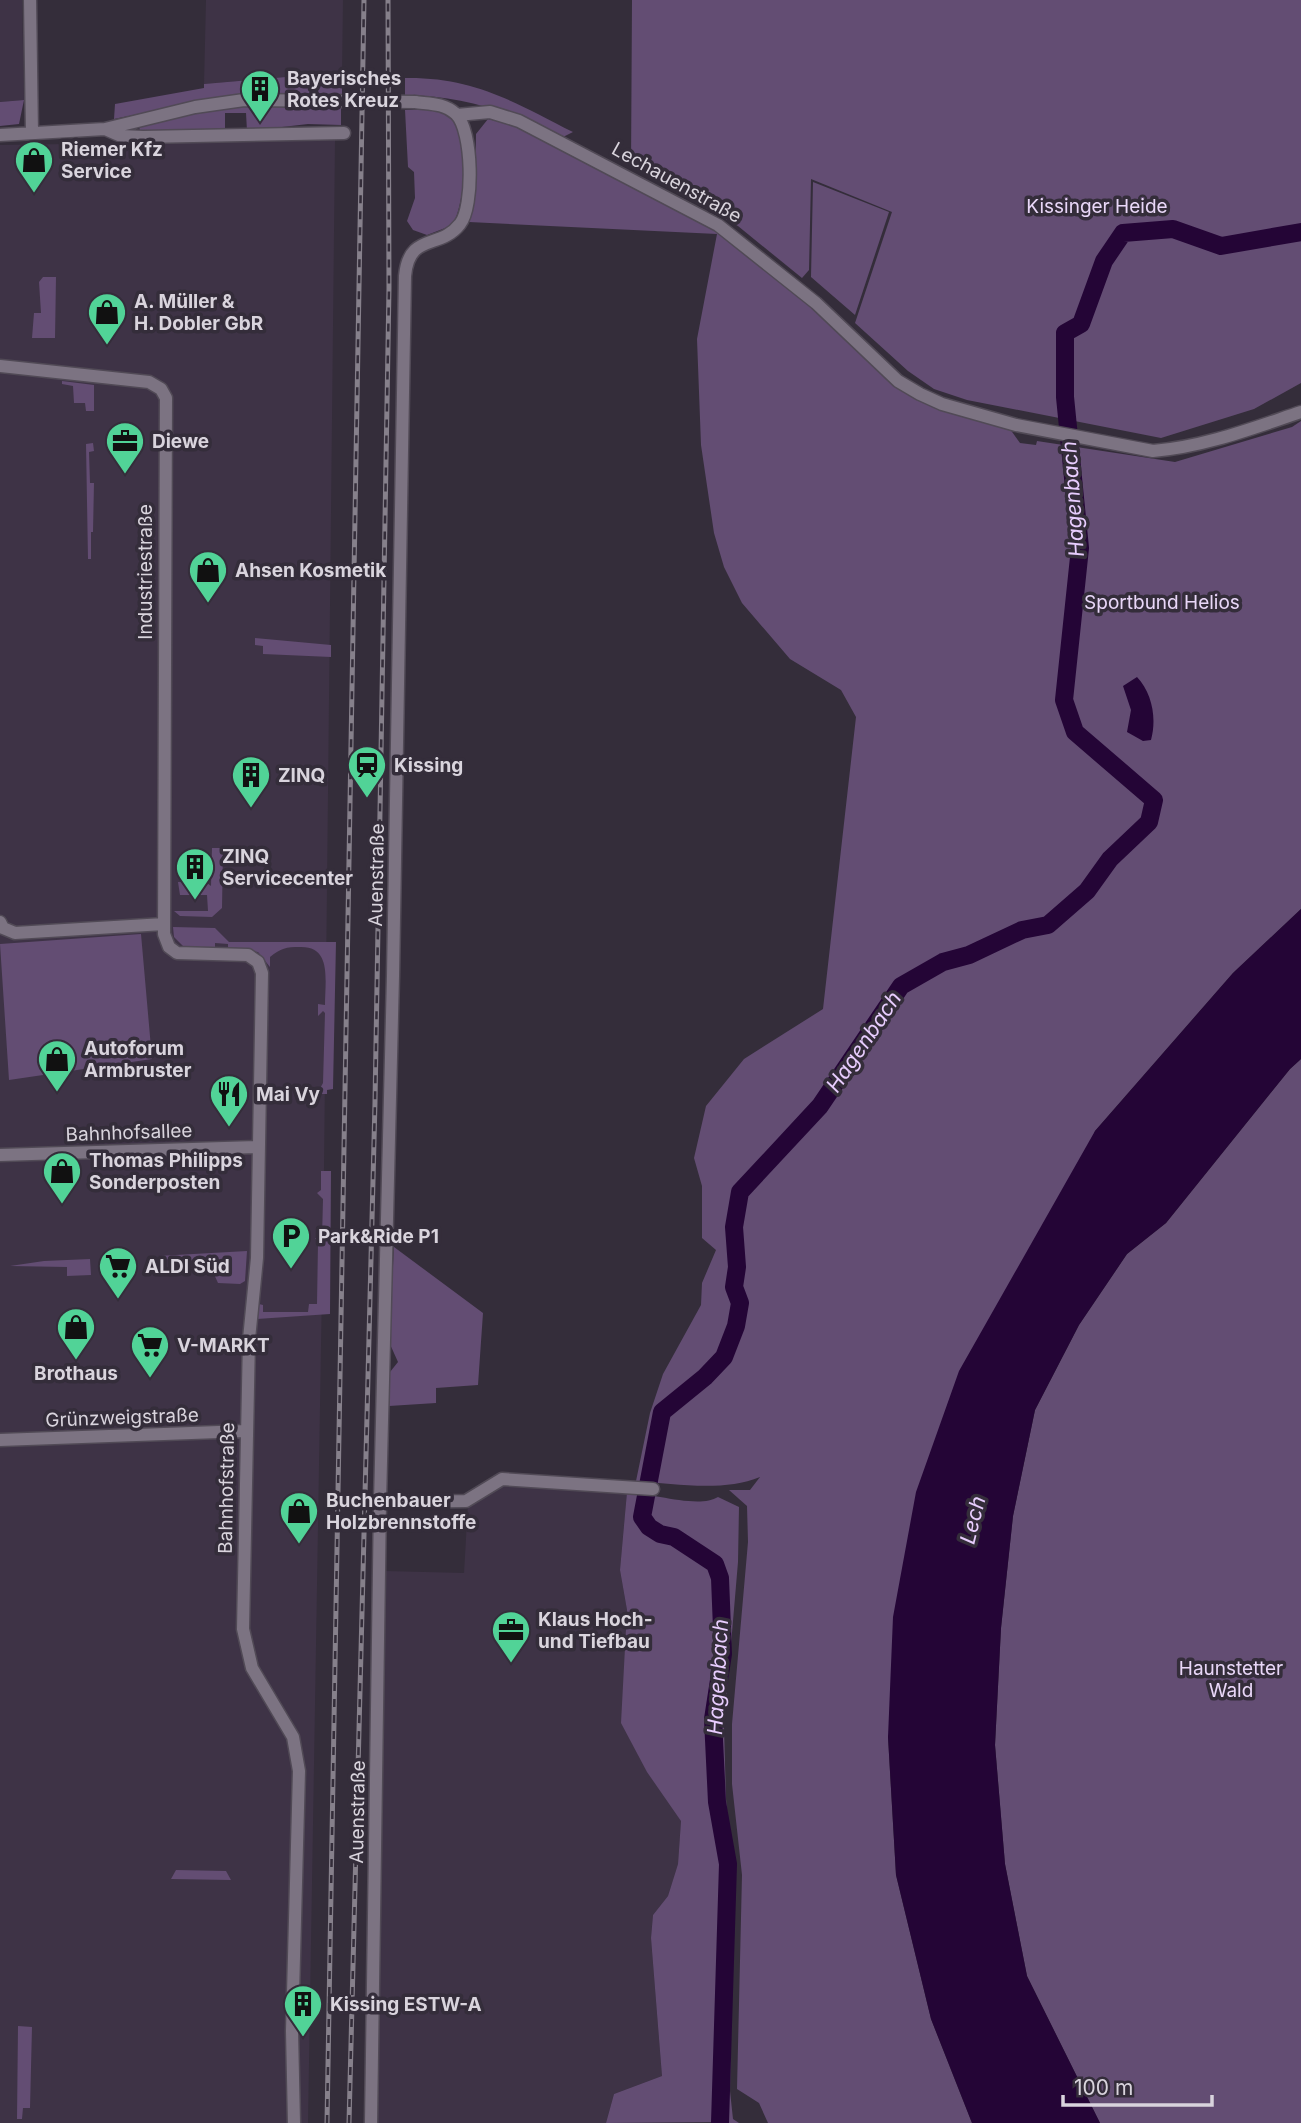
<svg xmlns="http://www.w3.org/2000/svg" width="1301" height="2123" font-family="Inter,sans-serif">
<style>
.built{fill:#3e3346}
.green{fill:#634d73}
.water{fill:#240536}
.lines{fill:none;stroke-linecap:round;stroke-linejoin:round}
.river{stroke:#240536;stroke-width:18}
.street-casing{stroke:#514a56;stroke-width:15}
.street{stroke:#7c7382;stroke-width:12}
.rail-casing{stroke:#86808b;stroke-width:5}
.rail{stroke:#342d3a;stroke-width:2.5;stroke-dasharray:8;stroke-linecap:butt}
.street-bridge-casing{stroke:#514a56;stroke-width:15;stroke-linecap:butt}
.street-bridge{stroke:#7c7382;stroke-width:12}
.labels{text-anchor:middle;stroke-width:7;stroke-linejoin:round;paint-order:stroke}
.poi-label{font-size:19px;font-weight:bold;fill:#d9d4dd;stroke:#342d3a;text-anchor:start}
.street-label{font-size:19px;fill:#d9d4dd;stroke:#342d3a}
.park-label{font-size:19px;fill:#e9d7f8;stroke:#342d3a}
.water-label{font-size:21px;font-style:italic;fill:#e8cdfe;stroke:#342d3a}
</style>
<rect width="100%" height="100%" fill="#342d3a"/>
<path class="built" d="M0,0H22L24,100L0,102Z
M206,0H343L342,75H309L204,84Z
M335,140L324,1168L308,2123H0V145Z
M505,1484L627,1492L620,1570L627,1610V1656L681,1821L678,1864L668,1896L653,1915L651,1938L662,2076L614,2094L606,2123H375L385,1571L464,1573L468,1504Z"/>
<path class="green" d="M632,0H1301V383L1254,409L1161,438L967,400L934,389L908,371L855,323L892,212L811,179L809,270L802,278L738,226L631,166Z
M309,75H342V94H237L114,119L115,104L204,88V84Z
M405,78C474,77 514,102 573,132L563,137C508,112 467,96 405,95Z
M24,100L19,124L0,126V102Z
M251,106L341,108V125L308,124L247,131L246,113H225V130L140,131L139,126L207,111Z
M430,109C440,111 448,113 454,121C471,142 464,203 453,225L427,235L413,230L407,221L415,198L414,172L408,167L405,110Z
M488,119L512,125L575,155L711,225L810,305L882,375L908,395L942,410L1005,422L1020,443L1036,445L1037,441L1175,462L1292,427L1301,421V909L1233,973L1095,1131L888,1737L896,1875L931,2019L972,2123H768L759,2103L737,2089L742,1875L732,1784V1724L748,1542L747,1506L729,1490H750L760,1477C724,1492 676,1484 636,1481L650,1413L663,1374L701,1305L702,1283L716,1250L702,1238V1186L694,1158L706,1106L744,1059L823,1009L856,717L841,690L790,659L742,603L724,567L714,533L701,445L697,339L717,234L469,222L475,195L476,134Z
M813,182L889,212L855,315L811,277Z
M43,277H56L55,338H32L34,313H41L39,282Z
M62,381L94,385V411H86L85,403H74L73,386L62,384Z
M93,443L94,451L89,452L90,483H94L93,532H91V559H88L86,444Z
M255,638L331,645V657L263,654V646L255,645Z
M212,848H223L222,908L212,917L180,916L174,911H208L207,895H180L178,882L207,883L211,886Z
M173,927L215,928L229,942H336L333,1089L327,1090V1094H317L323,1083L325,1013L323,1011L318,1016V1004L325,1005C325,980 332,946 300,947C286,947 281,948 270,957V967L258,952L228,949V944L215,943V948L183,946L174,937Z
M141,934L152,1059L9,1080L0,944Z
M1301,1059V2123H1100L1027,1976L1005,1864L995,1745L1001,1628L1013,1516L1035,1410L1079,1325L1127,1254L1166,1223L1290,1069Z
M321,1171H331L330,1314L257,1319L259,1304L263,1305V1312H308L309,1304H317L318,1243L315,1238H322L323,1199L317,1193L321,1190Z
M394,1247L483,1313L478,1385L436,1388V1403L389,1406L390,1372L398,1362L389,1342Z
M247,1251L245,1281L240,1284L218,1283L208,1261L158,1259V1256Z
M90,1259L91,1275L67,1276V1267L10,1266L44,1261Z
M627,1492C651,1493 699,1509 718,1497L739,1507L738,1562L724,1727L726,1799L734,1887L730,2091L733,2119L739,2123H722L730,1865L719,1801L715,1719L725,1655L720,1566L703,1551L690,1545L682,1549L712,1566L717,1576L720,1653L710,1720L715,1803L722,1828L724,1864L718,2122L606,2123L614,2094L662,2076L651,1938L653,1915L668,1896L678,1864L681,1821L647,1772L621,1723L627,1610L620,1570Z
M176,1870L226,1871L231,1880L171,1879Z
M18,2026L32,2027L30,2108H23L22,2119H17Z"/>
<path class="water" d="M1137,677C1152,693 1157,718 1151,740L1143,741L1127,732L1131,710L1123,686Z
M1301,909V1059L1290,1069L1166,1223L1127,1254L1079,1325L1035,1410L1013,1516L1001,1628L995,1745L1005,1864L1027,1976L1100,2123H972L931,2019L896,1875L888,1737L893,1617L916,1492L959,1371L1095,1131L1233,973Z"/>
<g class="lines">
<path class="river" d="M720,2123L728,1864L717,1802L713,1719L723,1654L720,1578L715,1564L674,1537L660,1534L649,1527L642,1517L662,1412L705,1377L724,1357L736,1326L740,1303L734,1287L737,1267L734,1227L740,1192L820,1106L901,986L943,962L969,955L1022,930L1048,925L1087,891L1110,859L1149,822L1154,800L1075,732L1064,700L1080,548L1065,397V333L1081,324L1104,261L1123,233L1173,229L1221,246L1301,232"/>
<g class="street-casing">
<path id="street" d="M30,0L32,133
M457,115L490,112L519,121L718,225L816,303L898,381L920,394L942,404L1016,425L1153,451C1204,447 1253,428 1301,412
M105,129L121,136L143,137L344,133
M0,135L105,129L195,107L244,100L328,101
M0,366L149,382L161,389L166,398L164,934L169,947L177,953L248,955L258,962L262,973L257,1258L249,1339L243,1629L252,1668L293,1737L299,1771L292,2031L294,2123
M0,922L3,928L15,933L164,924
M0,1155L259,1147
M0,1440L246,1431
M380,1502L466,1501L502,1479L653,1489
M371,2123L380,1502L393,976L405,276C409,232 440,250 460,224C474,207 473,130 456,114C444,103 430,104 415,102"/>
</g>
<use href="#street" class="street"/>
<g class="rail-casing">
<path id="rail" d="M327,2123L364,0
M349,2123L375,1102L389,288L388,0"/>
</g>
<use href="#rail" class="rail"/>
<g class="street-bridge-casing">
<path id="street-bridge" d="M328,101L415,102"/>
</g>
<use href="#street-bridge" class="street-bridge"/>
</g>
<defs>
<g id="building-pin" transform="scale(2.0125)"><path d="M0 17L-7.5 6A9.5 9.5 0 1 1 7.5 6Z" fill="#51d397" stroke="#342d3a"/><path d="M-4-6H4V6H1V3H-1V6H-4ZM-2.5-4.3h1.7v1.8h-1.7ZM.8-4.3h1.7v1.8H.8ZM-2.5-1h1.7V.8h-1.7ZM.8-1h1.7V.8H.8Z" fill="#111"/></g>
<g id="shop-pin" transform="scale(2.0125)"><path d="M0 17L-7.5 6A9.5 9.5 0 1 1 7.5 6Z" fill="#51d397" stroke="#342d3a"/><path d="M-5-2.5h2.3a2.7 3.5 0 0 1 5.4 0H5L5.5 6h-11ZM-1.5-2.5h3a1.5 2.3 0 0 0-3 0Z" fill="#111"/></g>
<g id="office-pin" transform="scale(2.0125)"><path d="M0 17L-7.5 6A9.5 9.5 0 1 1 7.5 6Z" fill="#51d397" stroke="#342d3a"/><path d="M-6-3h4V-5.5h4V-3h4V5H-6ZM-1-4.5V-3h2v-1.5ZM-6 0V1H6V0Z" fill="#111"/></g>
<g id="station-pin" transform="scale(2.0125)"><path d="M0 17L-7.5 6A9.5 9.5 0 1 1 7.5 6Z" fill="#51d397" stroke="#342d3a"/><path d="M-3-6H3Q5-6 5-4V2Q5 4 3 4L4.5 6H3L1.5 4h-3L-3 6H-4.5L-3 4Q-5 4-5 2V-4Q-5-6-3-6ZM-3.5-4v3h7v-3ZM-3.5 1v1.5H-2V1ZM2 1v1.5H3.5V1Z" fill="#111"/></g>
<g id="restaurant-pin" transform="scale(2.0125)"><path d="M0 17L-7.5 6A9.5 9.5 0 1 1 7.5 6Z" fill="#51d397" stroke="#342d3a"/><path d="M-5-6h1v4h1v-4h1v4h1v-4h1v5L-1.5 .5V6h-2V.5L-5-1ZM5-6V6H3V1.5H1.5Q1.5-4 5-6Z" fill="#111"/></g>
<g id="parking-pin" transform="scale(2.0125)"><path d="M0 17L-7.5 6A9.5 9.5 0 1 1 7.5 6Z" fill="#51d397" stroke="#342d3a"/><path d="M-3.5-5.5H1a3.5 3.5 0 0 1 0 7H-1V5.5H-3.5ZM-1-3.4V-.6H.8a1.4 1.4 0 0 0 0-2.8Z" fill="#111"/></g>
<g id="supermarket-pin" transform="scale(2.0125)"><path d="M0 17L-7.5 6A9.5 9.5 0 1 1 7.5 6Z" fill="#51d397" stroke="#342d3a"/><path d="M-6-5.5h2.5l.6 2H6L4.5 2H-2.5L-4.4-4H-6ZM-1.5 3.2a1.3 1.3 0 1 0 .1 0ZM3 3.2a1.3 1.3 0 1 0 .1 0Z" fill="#111"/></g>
</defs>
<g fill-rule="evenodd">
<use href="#building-pin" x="260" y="89"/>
<use href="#shop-pin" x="34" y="160"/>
<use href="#shop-pin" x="107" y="312"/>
<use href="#office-pin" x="125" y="441"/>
<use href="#shop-pin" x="208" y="570"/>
<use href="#station-pin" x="367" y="765"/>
<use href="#building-pin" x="251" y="775"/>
<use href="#building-pin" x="195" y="867"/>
<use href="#shop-pin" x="57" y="1059"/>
<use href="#restaurant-pin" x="229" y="1094"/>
<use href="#shop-pin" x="62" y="1171"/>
<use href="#parking-pin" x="291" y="1236"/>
<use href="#supermarket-pin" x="118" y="1266"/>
<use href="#shop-pin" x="76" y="1327"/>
<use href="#supermarket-pin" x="150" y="1345"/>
<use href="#shop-pin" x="299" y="1511"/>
<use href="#office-pin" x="511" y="1630"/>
<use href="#building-pin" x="303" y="2004"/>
</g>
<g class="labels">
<g class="poi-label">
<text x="287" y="85">Bayerisches<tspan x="287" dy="22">Rotes Kreuz</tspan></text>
<text x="61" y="156">Riemer Kfz<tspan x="61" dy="22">Service</tspan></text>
<text x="134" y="308">A. Müller &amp;<tspan x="134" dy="22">H. Dobler GbR</tspan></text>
<text x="152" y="448">Diewe</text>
<text x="235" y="577">Ahsen Kosmetik</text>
<text x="394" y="772">Kissing</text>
<text x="278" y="782">ZINQ</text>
<text x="222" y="863">ZINQ<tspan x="222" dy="22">Servicecenter</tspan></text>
<text x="84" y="1055">Autoforum<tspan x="84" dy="22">Armbruster</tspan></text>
<text x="256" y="1101">Mai Vy</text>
<text x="89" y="1167">Thomas Philipps<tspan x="89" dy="22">Sonderposten</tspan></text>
<text x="318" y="1243">Park&amp;Ride P1</text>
<text x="145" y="1273">ALDI Süd</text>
<text x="177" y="1352">V-MARKT</text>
<text x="76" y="1380" text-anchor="middle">Brothaus</text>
<text x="326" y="1507">Buchenbauer<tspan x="326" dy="22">Holzbrennstoffe</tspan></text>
<text x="538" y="1626">Klaus Hoch-<tspan x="538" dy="22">und Tiefbau</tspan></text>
<text x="330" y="2011">Kissing ESTW-A</text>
</g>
<g class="street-label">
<text transform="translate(677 182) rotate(29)" y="7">Lechauenstraße</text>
<text transform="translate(145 572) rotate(-90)" y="7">Industriestraße</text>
<text transform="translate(376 875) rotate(-89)" y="7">Auenstraße</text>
<text transform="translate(129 1132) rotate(-2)" y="7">Bahnhofsallee</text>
<text transform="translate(122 1417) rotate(-2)" y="7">Grünzweigstraße</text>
<text transform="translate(226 1488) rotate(-89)" y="7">Bahnhofstraße</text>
<text transform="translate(357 1812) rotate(-89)" y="7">Auenstraße</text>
</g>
<g class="park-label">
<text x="1097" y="213">Kissinger Heide</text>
<text x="1162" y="609">Sportbund Helios</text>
<text x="1231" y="1675">Haunstetter<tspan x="1231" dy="22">Wald</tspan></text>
</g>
<g class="water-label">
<text transform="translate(1073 499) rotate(-94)" y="7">Hagenbach</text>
<text transform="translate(864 1042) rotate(-56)" y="7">Hagenbach</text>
<text transform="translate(973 1520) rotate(-76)" y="7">Lech</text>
<text transform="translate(718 1677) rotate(-87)" y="7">Hagenbach</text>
</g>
</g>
<path d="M1063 2095v10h149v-10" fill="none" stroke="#d9d4dd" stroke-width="3.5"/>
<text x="1074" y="2095" font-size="21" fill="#d9d4dd" stroke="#342d3a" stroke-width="5" paint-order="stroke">100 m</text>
</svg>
